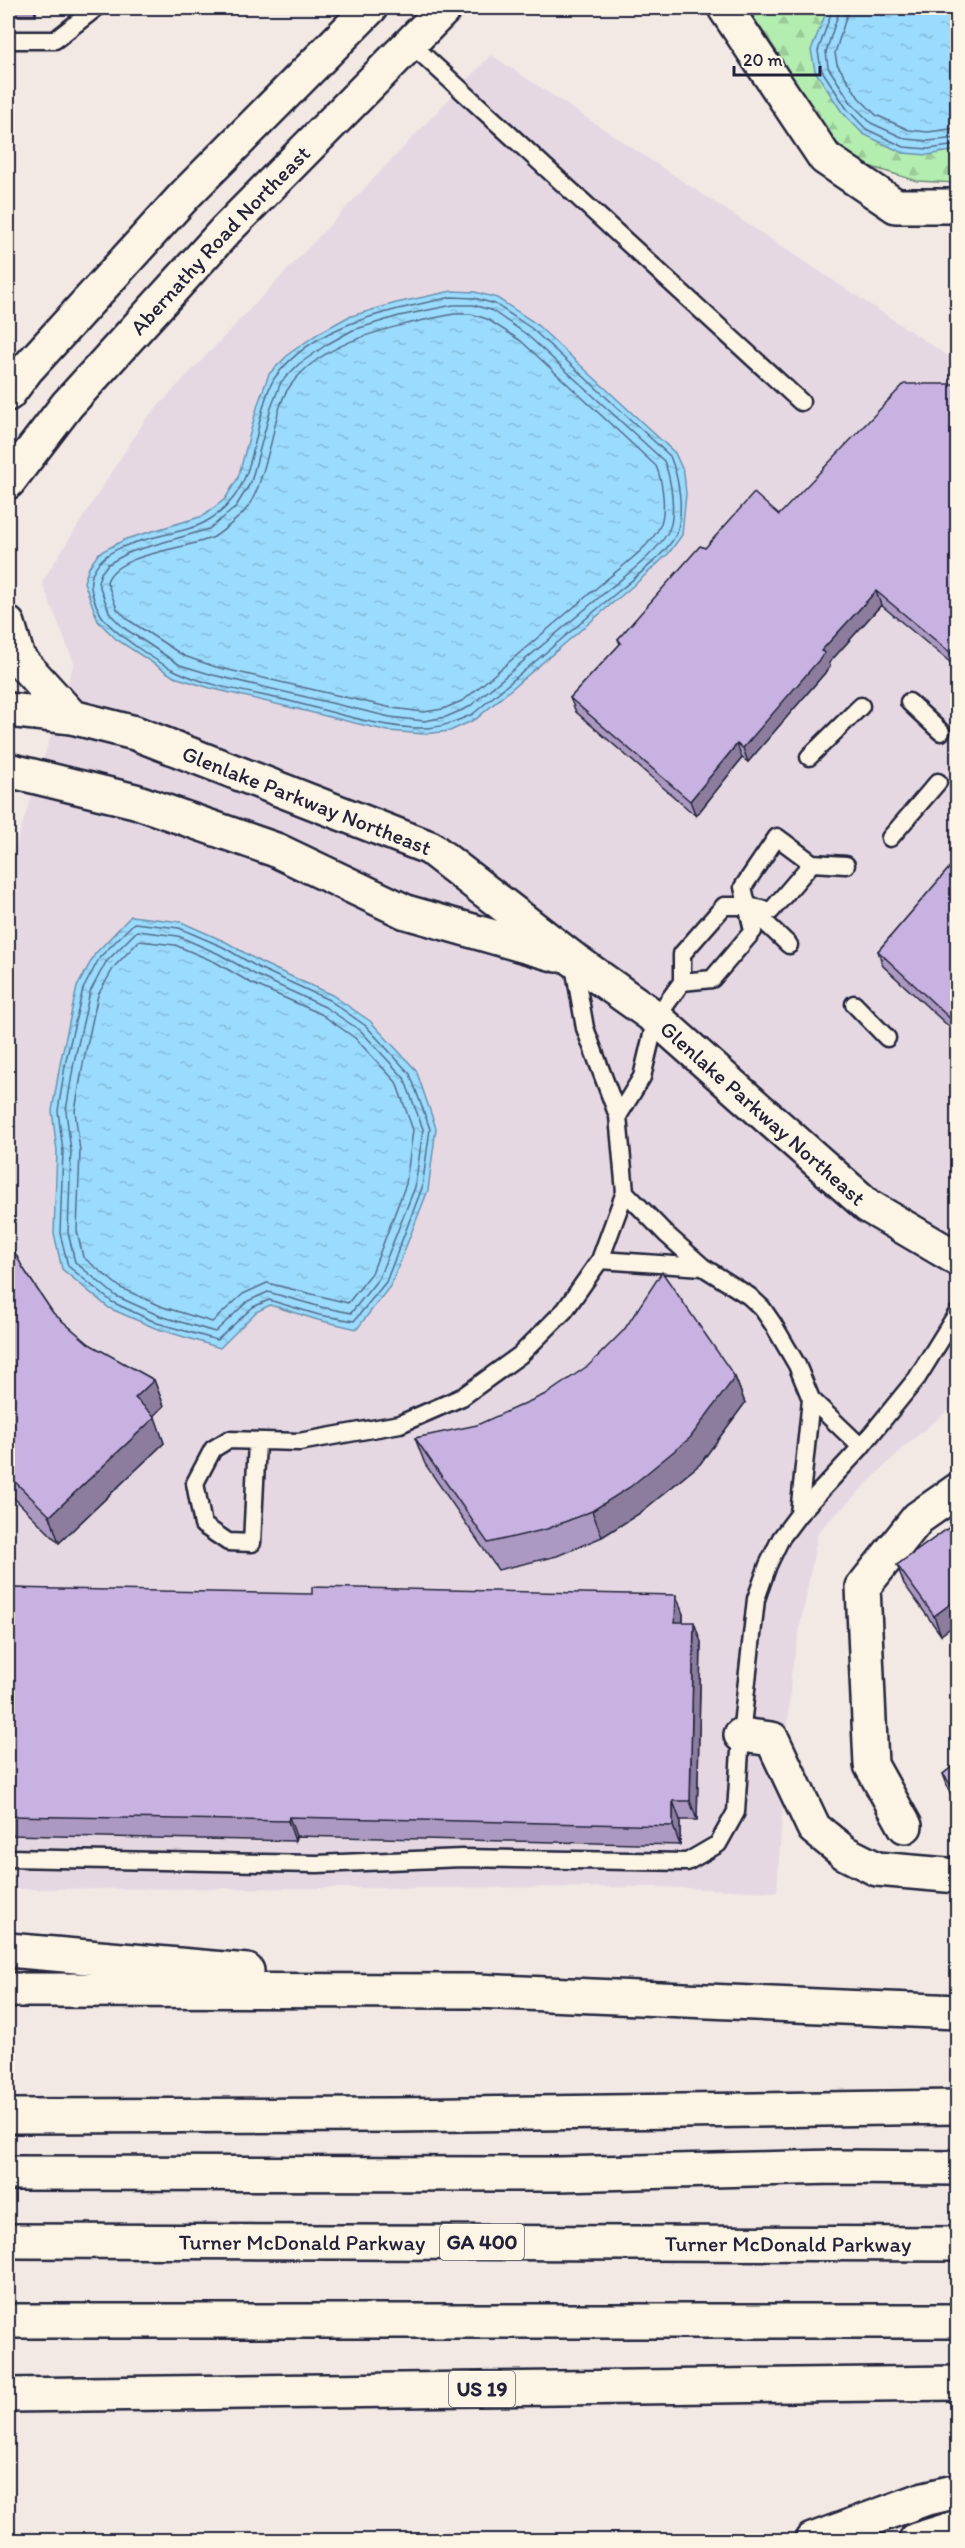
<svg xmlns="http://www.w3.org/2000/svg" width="965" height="2548" font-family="Itim,sans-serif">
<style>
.built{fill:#e5d8e3}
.forest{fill:url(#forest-firs);stroke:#6b8876;stroke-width:1.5}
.water{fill:url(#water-ripples);stroke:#6b91af;stroke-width:1.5}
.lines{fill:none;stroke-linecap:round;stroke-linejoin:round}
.shore{stroke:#526c89;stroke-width:1.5}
.lane-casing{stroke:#22223b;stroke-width:21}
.street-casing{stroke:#22223b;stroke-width:38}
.primary-casing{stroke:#22223b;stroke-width:38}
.highway-casing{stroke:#22223b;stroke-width:38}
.lane{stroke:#fcf5e5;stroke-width:16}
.street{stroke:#fcf5e5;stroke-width:33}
.primary{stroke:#fcf5e5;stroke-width:33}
.highway{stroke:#fcf5e5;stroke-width:33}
.wall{fill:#ac99c2;stroke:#22223b;stroke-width:1.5}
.shaded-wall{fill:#8c7d9e;stroke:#22223b;stroke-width:1.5}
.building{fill:#c8b2e1;stroke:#22223b;stroke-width:1.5}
.labels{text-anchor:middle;stroke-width:6;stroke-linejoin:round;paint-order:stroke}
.shield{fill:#fcf5e5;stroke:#63616e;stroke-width:1.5}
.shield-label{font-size:21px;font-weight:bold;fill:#22223b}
.street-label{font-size:22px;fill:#22223b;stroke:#fcf5e5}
</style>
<defs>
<pattern id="forest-firs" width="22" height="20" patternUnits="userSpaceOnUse" patternTransform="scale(1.5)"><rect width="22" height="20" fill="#b4edb0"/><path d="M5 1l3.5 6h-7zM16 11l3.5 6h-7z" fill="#9acb98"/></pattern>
<pattern id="water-ripples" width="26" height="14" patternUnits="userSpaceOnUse" patternTransform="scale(1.5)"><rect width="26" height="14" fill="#9bdbfd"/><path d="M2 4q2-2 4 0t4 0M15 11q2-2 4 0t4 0" fill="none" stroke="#85bcda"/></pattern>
</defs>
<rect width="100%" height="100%" fill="#f2e8e4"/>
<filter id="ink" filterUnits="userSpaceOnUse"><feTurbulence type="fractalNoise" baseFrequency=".0167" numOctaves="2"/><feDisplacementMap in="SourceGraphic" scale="12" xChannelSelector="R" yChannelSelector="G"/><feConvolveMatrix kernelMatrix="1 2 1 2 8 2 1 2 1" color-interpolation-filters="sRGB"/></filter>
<g filter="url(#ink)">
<path class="built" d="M491,55L957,362V1403L906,1445L818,1532L791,1675L777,1892L661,1887L8,1889V856L14,851L74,663L42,582L145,420Z"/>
<path class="forest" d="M747,8H957V183L917,181L862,164L818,127L781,58Z"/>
<path class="water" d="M828,8H957V150L928,155L903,153L863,134L842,112L815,71L811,50Z
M452,291L475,292L497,298L535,323L675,453L684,473L686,494L682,535L669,553L641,579L476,719L450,731L424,734L388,731L210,688L174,677L116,639L98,621L84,582L89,567L99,553L126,539L203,516L225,499L238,478L258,404L269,374L290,353L319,333L348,317L396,303Z
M131,916L181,922L226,942L262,963L332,995L370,1021L416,1070L436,1128L428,1190L391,1285L357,1329L318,1320L270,1305L256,1312L220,1348L155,1328L109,1308L62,1269L54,1233L57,1151L52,1111L61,1059L77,987L95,954Z"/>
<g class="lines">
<path class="shore" d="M833,8L818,51L821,69L847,109L866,129L904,147L928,149L958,145
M840,8L826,52L828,67L852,104L871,123L906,139L928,141L958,138
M849,8L835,53L837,64L859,98L876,115L909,130L928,132L958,128
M452,297L474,298L495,304L531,328L670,456C679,478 684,509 677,532C670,553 619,590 602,605C559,641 516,678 473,714C457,721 441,728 424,728C382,729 327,710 285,700C250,692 210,687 176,671C158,663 117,635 104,619C98,612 89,590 91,580C97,536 178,539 207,521C214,517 224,510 229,503C250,481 254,444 261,416C264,404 268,386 276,376C317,322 390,311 452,297Z
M453,305H473L491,310L526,334L664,461C671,478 677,515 668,532C655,555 622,578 602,595C557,633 513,670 469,707L446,717L424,721L390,717L213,675L180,665L124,628L110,614L98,582L101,573L108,564L130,552L209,529L235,508L251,482L271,408L281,382L299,364L326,345L353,330L399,316Z
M454,314H471L487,319L521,341L656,466C663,482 667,513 659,528C649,548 617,570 600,585C555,623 509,662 464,700L443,709L424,712L392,708L216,667L184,656L130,621L117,609L107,582C115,553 189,549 214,537C222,532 231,524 239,517C258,500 263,470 270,447C275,428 278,402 290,386C324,338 400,325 454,314Z
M134,923L179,928L223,947L259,968L329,1000L366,1026L410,1074L430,1129L422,1188L386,1282L354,1321L319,1315L269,1300L253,1307L217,1340L157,1323L112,1302L68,1266L60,1233L63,1151L58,1111L66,1060L83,989L100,957Z
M137,931L178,936L219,954L256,975L325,1007L361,1031L404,1078L423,1129L415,1187L379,1278L351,1313L321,1307L268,1292L248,1301L215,1332L160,1316L116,1296L75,1262L68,1232L71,1151L66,1111L74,1062L90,992L106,962Z
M139,941L175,945L215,962L251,983L321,1014L355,1038L396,1082L413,1130L406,1184L372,1273L348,1303L267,1283L243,1294L212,1322L163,1307L121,1288L83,1257L77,1231L80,1151L75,1111L83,1064L98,995L114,967Z"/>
<g class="lane-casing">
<path id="lane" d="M8,40H55L96,8
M410,43L801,402
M909,702L941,732
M809,757L861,706
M890,838L938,782
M749,907L789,945
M682,982L712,979L753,931L743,887L777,837L812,863L846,865
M854,1004L887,1038
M618,1116L642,1077L656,1018L682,982V954L724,906H748L771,911L812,863
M625,1192L666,1234L703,1267L749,1296L762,1308L773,1324L797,1365L811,1399L861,1447
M600,1260L703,1267
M257,1442L252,1543L228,1542L203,1525L195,1483L213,1449L228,1440L299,1442L400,1424L462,1397L520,1355L565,1310L600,1260L625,1192L618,1116L585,1028L573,960
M799,1514L811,1399
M8,1858L317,1864L462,1858L687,1862L718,1844L736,1812L741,1735L756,1599L768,1565L781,1538L799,1514L861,1447L917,1378L958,1312"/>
</g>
<g class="street-casing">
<g id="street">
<path d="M725,8L825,158L896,206H958"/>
<path id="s1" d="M8,710L72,717L135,733L430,848L573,959L656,1018L868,1206L958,1259"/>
<path d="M8,770L135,801L276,850L406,912L557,955"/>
<path d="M741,1735L772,1739L814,1828L845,1853L877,1869L958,1876"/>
<path d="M905,1826L871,1765L863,1587L918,1518L958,1490"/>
</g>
</g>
<g class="primary-casing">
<g id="primary">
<path d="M8,394L26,370L187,193L370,8"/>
<path id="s2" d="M8,482L67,405L226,230L445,8"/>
<path d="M8,624L18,658L72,717"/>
<path d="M8,772L10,771"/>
</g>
</g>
<g class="highway-casing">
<g id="highway">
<path d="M8,1950L247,1971"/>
<path d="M8,1990L476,1991L958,2012"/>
<path d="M8,2116L396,2115L958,2107"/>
<path d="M8,2173L559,2174L834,2167L958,2168"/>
<path id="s3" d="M8,2241L958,2244"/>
<path d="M8,2321H958"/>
<path d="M8,2395L958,2383"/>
<path d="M812,2540L924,2499L958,2491"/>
<path d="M916,2540L958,2527"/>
</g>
</g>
<use href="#lane" class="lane"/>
<use href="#street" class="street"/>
<use href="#primary" class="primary"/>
<use href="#highway" class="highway"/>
</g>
<path class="wall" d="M8,8H36V16H8Z
M957,384V668L881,605L829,663L830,667L748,762L742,758L696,816L576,712L570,698L620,644L618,639L705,548L779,515Z
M957,859V1034L883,966L878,951Z
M8,1240L23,1268L53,1313L89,1344L154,1380L164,1406L154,1416L164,1443L59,1543L8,1492Z
M735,1377L745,1403L700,1464L640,1513L602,1537L557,1556L498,1570L425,1464L415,1438Z
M957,1522L941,1635L904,1584L897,1565Z
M8,1588L683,1614V1622L701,1642L697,1820H680V1845L296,1836L295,1841L8,1835Z
M957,1763V1803L950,1793L943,1774Z"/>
<path class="shaded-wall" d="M33,8H36V16Z
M876,591L881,605L829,663L830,667L748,762L743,748L821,651Z
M737,744L742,758L696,816L690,801Z
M735,1377L745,1403L700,1464L640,1513L602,1537L592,1511Z
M154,1380L164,1406L145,1424L135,1398Z
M155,1417L164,1443L59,1543L50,1516Z
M676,1595L683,1614L682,1641L675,1622Z
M957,1599V1623L941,1635L934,1616Z
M694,1622L701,1642L697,1820L690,1801Z
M673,1801L680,1820V1845L673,1826Z
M289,1817L296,1836L295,1841L288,1821Z"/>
<path class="building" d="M904,384H957V658L876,591L821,651L825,653L743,748L737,744L690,801L570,698L621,643L618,639L700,546L705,548L754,493L779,515Z
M957,859V1025L878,951Z
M8,1240L23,1268L53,1313L89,1344L154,1380L135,1398L155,1417L50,1516L8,1475Z
M662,1272L735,1377L690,1438L630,1487L592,1511L547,1529L488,1543L415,1438L477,1425L548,1393L589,1365L624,1330Z
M957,1522V1599L934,1616L897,1565Z
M312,1587L676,1595L675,1622H694L690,1801H673V1826L289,1817L288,1821L8,1816V1588L312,1594Z
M957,1763V1793L943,1774Z"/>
</g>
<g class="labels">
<g class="shield">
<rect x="440" y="2224" width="84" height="36" rx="4.5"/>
<rect x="449" y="2371" width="66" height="36" rx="4.5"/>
</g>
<g class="shield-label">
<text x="482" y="2249">GA 400</text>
<text x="482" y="2396">US 19</text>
</g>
<g class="street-label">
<text dy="8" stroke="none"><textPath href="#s2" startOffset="322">Abernathy Road Northeast</textPath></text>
<text dy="8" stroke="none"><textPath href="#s1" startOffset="314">Glenlake Parkway Northeast</textPath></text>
<text dy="8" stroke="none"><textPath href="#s1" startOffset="872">Glenlake Parkway Northeast</textPath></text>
<text dy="8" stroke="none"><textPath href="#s3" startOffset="294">Turner McDonald Parkway</textPath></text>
<text dy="8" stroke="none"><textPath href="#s3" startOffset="780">Turner McDonald Parkway</textPath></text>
</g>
</g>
<rect width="965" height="2548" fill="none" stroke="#fcf5e5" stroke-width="30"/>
<rect x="15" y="15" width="935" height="2518" fill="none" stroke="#22223b" stroke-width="2" filter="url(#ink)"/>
<path d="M734 66v9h86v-9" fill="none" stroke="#22223b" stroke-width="3"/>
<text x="743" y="66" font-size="18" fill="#22223b" stroke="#fcf5e5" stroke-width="4.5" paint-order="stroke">20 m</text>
</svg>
